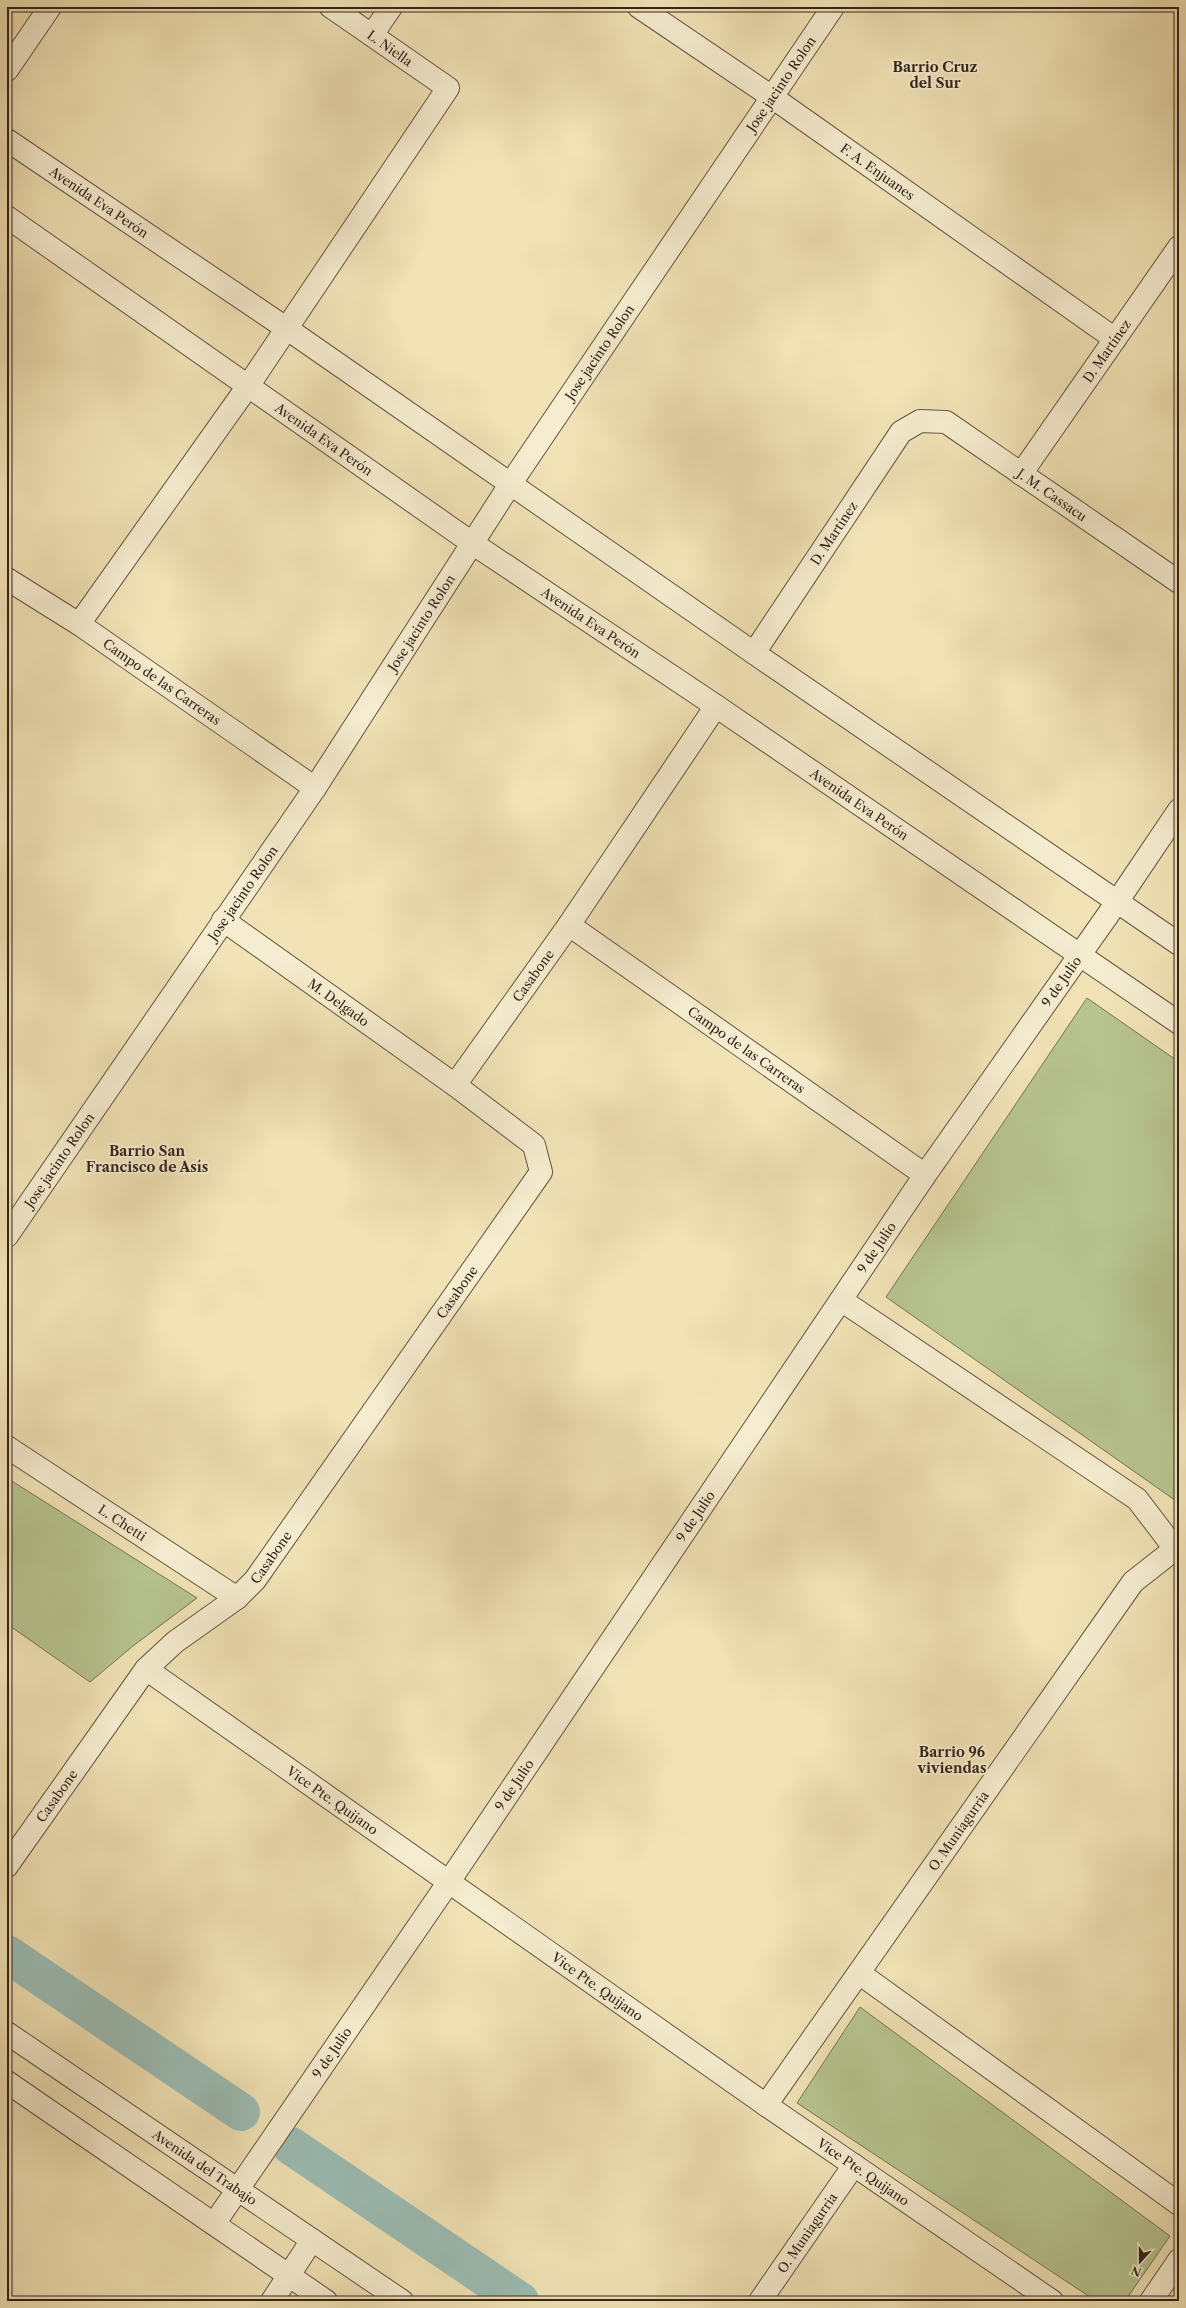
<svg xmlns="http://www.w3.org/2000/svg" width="1186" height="2308" font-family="'Libre Caslon Text',serif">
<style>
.green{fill:#b7c490;stroke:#767456}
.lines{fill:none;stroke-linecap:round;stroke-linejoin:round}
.canal{stroke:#9cbdb5;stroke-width:38}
.minor-casing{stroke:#635442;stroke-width:24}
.tertiary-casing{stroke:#635442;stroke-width:24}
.minor{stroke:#f6edd0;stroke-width:22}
.tertiary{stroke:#f6edd0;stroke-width:22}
.labels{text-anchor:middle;stroke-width:4;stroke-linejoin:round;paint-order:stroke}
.street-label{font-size:13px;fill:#34241b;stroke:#f6edd0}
.neighbourhood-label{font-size:14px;font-weight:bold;fill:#34241b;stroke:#f6edd0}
</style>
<rect width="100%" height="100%" fill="#f1e3b6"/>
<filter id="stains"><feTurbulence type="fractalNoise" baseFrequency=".005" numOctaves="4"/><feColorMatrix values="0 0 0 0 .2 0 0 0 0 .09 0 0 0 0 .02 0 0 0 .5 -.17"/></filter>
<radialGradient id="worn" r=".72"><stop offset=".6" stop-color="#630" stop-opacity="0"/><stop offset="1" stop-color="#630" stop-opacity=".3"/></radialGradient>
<path class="green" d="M1087,998L1179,1062V1503L886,1297Z
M7,1478L197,1598L133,1646L90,1682L7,1624Z
M860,2007L1170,2236L1125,2301H1096L797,2103Z"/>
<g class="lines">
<path class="canal" d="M7,1954L241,2112
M291,2146L520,2301"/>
<g class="minor-casing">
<g id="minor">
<path id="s1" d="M639,7L772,97L1115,339"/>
<path d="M372,35L391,7"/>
<path d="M7,70L50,7"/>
<path id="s2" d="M7,140L286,328L754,653L1179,944"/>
<path id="s3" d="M7,217L472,543L716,706L1179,1023"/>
<path id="s4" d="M1021,474L1179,247"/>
<path id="s5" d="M7,579L79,624L315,788"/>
<path d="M79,624L248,386L448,88L331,7"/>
<path id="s6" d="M754,653L901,432L920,421L946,422L1179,582"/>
<path id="s7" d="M223,920L455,1085"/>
<path id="s8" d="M569,925L925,1175"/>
<path id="s9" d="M7,1236L315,788L511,483L833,7"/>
<path d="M841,1300L1137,1499L1179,1554"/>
<path id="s10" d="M7,1447L237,1598"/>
<path id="s11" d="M146,1669L766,2105L1052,2301"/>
<path id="s12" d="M7,1866L146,1669L175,1642L237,1598L255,1580L541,1172L534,1145L455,1085L569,925L716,706"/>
<path d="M859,1973L1179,2204"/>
<path id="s13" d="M766,2105L1133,1582L1175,1549"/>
<path id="s14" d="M214,2224L448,1883L925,1175L1117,902L1179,810"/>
<path d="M272,2301L312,2240"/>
<path id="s15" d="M760,2301L854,2165"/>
<path d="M1151,2301L1179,2260"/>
</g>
</g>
<g class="tertiary-casing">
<g id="tertiary">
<path id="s16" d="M7,2033L402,2301"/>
<path d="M7,2082L326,2301"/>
</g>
</g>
<use href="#minor" class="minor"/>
<use href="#tertiary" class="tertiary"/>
</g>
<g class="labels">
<g class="street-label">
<text transform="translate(390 48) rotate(35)" y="5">L. Niella</text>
<text dy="5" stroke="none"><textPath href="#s9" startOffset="1388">Jose jacinto Rolon</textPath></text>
<text dy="5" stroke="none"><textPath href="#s1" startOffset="290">F. A. Enjuanes</textPath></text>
<text dy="5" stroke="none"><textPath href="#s2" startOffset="111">Avenida Eva Perón</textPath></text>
<text dy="5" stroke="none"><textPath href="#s4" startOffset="150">D. Martínez</textPath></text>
<text dy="5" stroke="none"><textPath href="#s9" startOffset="1064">Jose jacinto Rolon</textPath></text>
<text dy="5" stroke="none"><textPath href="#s3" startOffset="387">Avenida Eva Perón</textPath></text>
<text dy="5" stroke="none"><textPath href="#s6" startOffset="442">J. M. Cassacu</textPath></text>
<text dy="5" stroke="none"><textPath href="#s6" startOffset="144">D. Martínez</textPath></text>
<text dy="5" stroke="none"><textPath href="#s9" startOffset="740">Jose jacinto Rolon</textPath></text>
<text dy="5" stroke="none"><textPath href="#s3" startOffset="711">Avenida Eva Perón</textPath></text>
<text dy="5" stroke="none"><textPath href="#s5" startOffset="186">Campo de las Carreras</textPath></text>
<text dy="5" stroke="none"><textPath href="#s3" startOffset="1035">Avenida Eva Perón</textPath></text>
<text dy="5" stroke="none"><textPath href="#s9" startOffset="416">Jose jacinto Rolon</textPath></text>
<text dy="5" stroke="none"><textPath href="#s12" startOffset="1142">Casabone</textPath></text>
<text dy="5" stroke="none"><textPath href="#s14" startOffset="1504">9 de Julio</textPath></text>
<text dy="5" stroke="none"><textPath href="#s7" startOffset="142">M. Delgado</textPath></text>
<text dy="5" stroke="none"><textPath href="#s8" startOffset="217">Campo de las Carreras</textPath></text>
<text dy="5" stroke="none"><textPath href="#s9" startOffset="92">Jose jacinto Rolon</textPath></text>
<text dy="5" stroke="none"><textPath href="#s14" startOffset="1180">9 de Julio</textPath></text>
<text dy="5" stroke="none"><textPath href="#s12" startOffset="734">Casabone</textPath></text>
<text dy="5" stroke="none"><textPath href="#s14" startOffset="856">9 de Julio</textPath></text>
<text dy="5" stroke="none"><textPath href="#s10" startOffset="138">L. Chetti</textPath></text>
<text dy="5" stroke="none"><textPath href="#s12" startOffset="410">Casabone</textPath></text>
<text dy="5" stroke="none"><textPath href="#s14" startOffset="532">9 de Julio</textPath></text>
<text dy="5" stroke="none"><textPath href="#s12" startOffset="86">Casabone</textPath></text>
<text dy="5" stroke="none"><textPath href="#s11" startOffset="228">Vice Pte. Quijano</textPath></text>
<text dy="5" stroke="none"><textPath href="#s13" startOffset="335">O. Muniagurria</textPath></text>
<text dy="5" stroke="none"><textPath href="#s11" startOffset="552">Vice Pte. Quijano</textPath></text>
<text dy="5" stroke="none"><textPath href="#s14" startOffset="208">9 de Julio</textPath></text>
<text dy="5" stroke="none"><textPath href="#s16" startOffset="239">Avenida del Trabajo</textPath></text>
<text dy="5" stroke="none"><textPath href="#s11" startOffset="876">Vice Pte. Quijano</textPath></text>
<text dy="5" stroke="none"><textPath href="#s15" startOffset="83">O. Muniagurria</textPath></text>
</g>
<g class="neighbourhood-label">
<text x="935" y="72">Barrio Cruz<tspan x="935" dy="16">del Sur</tspan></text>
<text x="147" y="1156">Barrio San<tspan x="147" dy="16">Francisco de Asís</tspan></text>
<text x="952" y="1757">Barrio 96<tspan x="952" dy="16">viviendas</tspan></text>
</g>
</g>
<rect width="1186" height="2308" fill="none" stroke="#f1e3b6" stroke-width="24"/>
<rect x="8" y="8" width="1170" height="2292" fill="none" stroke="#34241b" stroke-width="2"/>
<rect x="12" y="12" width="1162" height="2284" fill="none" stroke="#34241b"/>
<g transform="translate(1140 2262) rotate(201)" stroke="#f6edd0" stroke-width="3" paint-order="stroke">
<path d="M0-3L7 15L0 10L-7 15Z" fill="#34241b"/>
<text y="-6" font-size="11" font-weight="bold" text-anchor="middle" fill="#34241b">N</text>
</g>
<rect width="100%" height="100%" filter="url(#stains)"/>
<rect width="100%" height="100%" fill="url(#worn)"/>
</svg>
